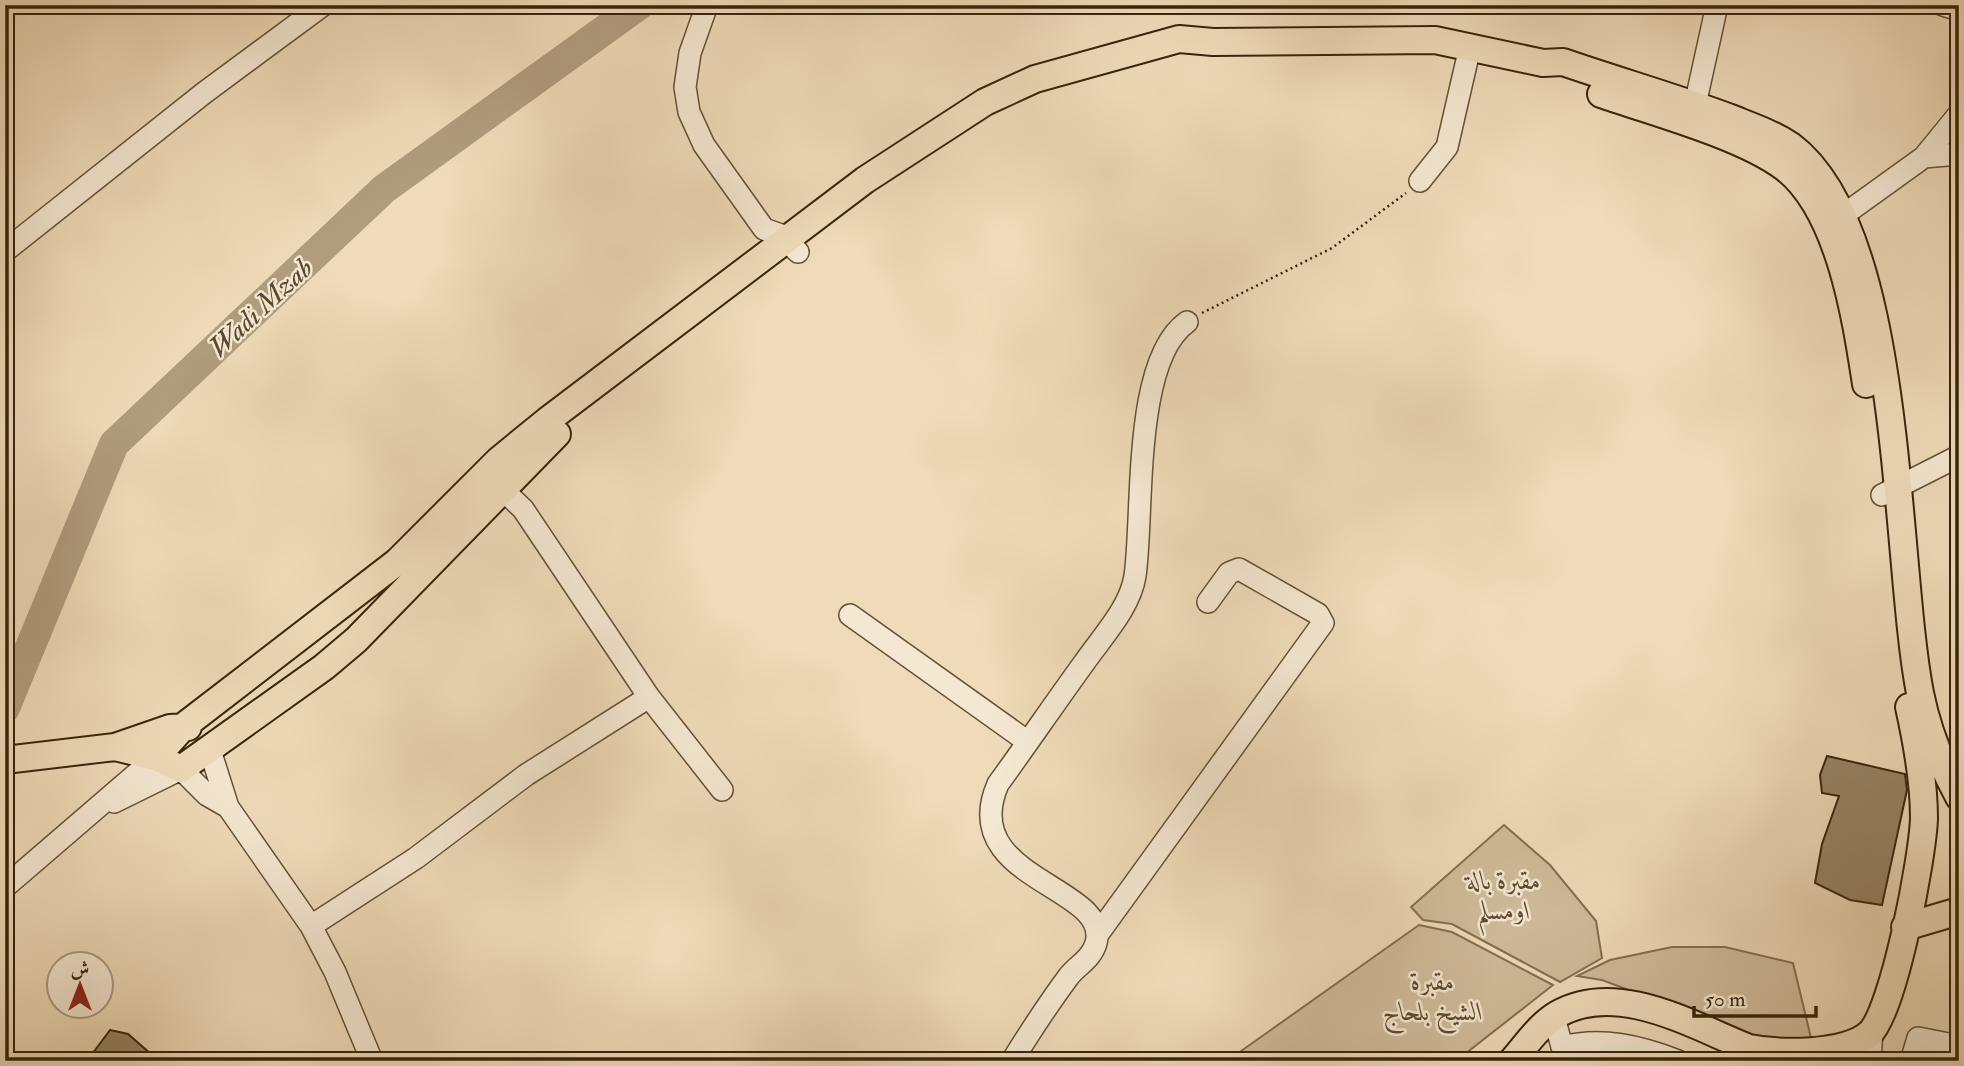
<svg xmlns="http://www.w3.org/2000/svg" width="1964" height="1066" font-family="'IM FELL Double Pica',Amiri,serif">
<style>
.green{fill:#d0bc9b;stroke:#837053;stroke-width:2}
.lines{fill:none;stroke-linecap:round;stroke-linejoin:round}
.river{stroke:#b09d7e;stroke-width:30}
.building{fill:#968465;stroke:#36250b;stroke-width:2}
.minor-casing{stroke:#645236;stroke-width:24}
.major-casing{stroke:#36250b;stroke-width:30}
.path{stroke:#36250b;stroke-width:2.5;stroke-dasharray:2 3.5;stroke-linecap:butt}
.minor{stroke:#f5e8d2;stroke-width:21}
.major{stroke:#efdbb9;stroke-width:26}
.labels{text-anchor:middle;stroke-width:5;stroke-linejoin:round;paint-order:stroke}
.park-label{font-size:26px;font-style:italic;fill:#5c4b2f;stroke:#f5e8d2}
.water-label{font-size:28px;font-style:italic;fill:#5b492e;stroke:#f5e8d2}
</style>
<rect width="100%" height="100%" fill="#efdbb9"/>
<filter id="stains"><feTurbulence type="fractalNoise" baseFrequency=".00286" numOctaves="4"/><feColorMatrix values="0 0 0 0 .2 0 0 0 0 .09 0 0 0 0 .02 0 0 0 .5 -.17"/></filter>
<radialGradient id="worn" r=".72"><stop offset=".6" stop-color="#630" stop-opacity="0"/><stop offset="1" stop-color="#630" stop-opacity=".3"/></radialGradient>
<path class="green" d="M1504,825L1550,865L1596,921L1602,958L1560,982L1452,924L1423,920L1411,907Z
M1419,925L1452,932L1553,985L1456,1061H1227Z
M1672,947H1725L1793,963L1811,1038L1763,1040L1602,980L1577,976L1610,960Z"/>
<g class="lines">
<path class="river" d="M5,708L114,444L384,189L639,5"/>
</g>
<path class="building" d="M1827,756L1905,774L1907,790L1882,905L1850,900L1815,883L1822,844L1839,796L1822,793L1820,775Z
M110,1030L128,1034L159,1061H87Z"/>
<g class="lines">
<g class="minor-casing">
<path id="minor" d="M707,5L690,53L685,87L689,112L704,145L764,229L781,235L798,252
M1943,5L1959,10
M1695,105L1717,5
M1924,157L1959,154
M1420,181L1447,147L1470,47
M1827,222L1842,216L1924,157L1959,114
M5,251L204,93L323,5
M489,482L502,489L523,509L649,697L722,790
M1882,495L1959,456
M850,615L1028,742
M209,747L228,807L311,926L335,972L372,1061
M114,802L181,769L207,795L228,807
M5,887L156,757
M311,926L416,858L526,775L649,697
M1098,934L1323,623L1318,614L1239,569L1229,573L1208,602
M1554,1017L1562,1047C1602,1037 1640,1046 1678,1061
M1012,1061C1030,1032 1049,1003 1069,976C1078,965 1092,958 1096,943C1112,886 956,880 998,784C1027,744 1055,703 1084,663C1102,637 1130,608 1135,576C1144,514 1132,361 1187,322
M1870,1061L1872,1030
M1911,1061L1918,1038L1959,1046"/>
</g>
<g class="major-casing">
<path id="major" d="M1601,94C1653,112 1743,136 1785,168C1840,211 1856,319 1866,384
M115,747L156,757L181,769L324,667L356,640L557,434
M156,757L184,726L397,562L499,460L548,420L865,180L985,102L1035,79L1179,39L1213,42L1435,40L1543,63L1563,62C1618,81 1674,97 1728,117C1750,126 1772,133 1791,146C1904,231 1894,559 1920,693C1927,728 1942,766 1959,797
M5,760L115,747L170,728L188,727
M1905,927L1959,911
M1512,1061C1526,1045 1539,1025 1558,1014C1618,980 1693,1026 1749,1048C1780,1054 1844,1055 1869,1034C1894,1012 1923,855 1924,818C1924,780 1917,743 1909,707"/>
</g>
<path class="path" d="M1202,313L1332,248L1406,193"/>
<use href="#minor" class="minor"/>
<use href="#major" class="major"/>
</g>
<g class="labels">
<g class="park-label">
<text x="1504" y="889">مقبرة بالة<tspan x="1504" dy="30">اومسلم</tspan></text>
<text x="1433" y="990">مقبرة<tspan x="1433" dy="30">الشيخ بلحاج</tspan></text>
</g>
<g class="water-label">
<text transform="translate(260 307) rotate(-43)" y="10">Wadi Mzab</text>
</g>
</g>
<rect width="1964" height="1066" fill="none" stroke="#efdbb9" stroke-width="28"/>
<rect x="7" y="7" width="1950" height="1052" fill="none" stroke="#36250b" stroke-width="3.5"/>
<rect x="14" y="14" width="1936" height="1038" fill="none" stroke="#36250b" stroke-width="2"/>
<g transform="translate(80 985)"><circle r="33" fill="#f5e8d2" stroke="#a99a82" stroke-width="2"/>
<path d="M0-5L12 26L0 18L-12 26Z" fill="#8f2418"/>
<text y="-10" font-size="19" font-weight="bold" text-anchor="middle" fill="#36250b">ش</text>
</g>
<path d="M1694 1006v10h122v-10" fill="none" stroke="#36250b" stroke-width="3.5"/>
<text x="1705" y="1006" font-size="21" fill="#36250b" stroke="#f5e8d2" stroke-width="5" paint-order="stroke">50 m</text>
<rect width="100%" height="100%" filter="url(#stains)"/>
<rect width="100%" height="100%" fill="url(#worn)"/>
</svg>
